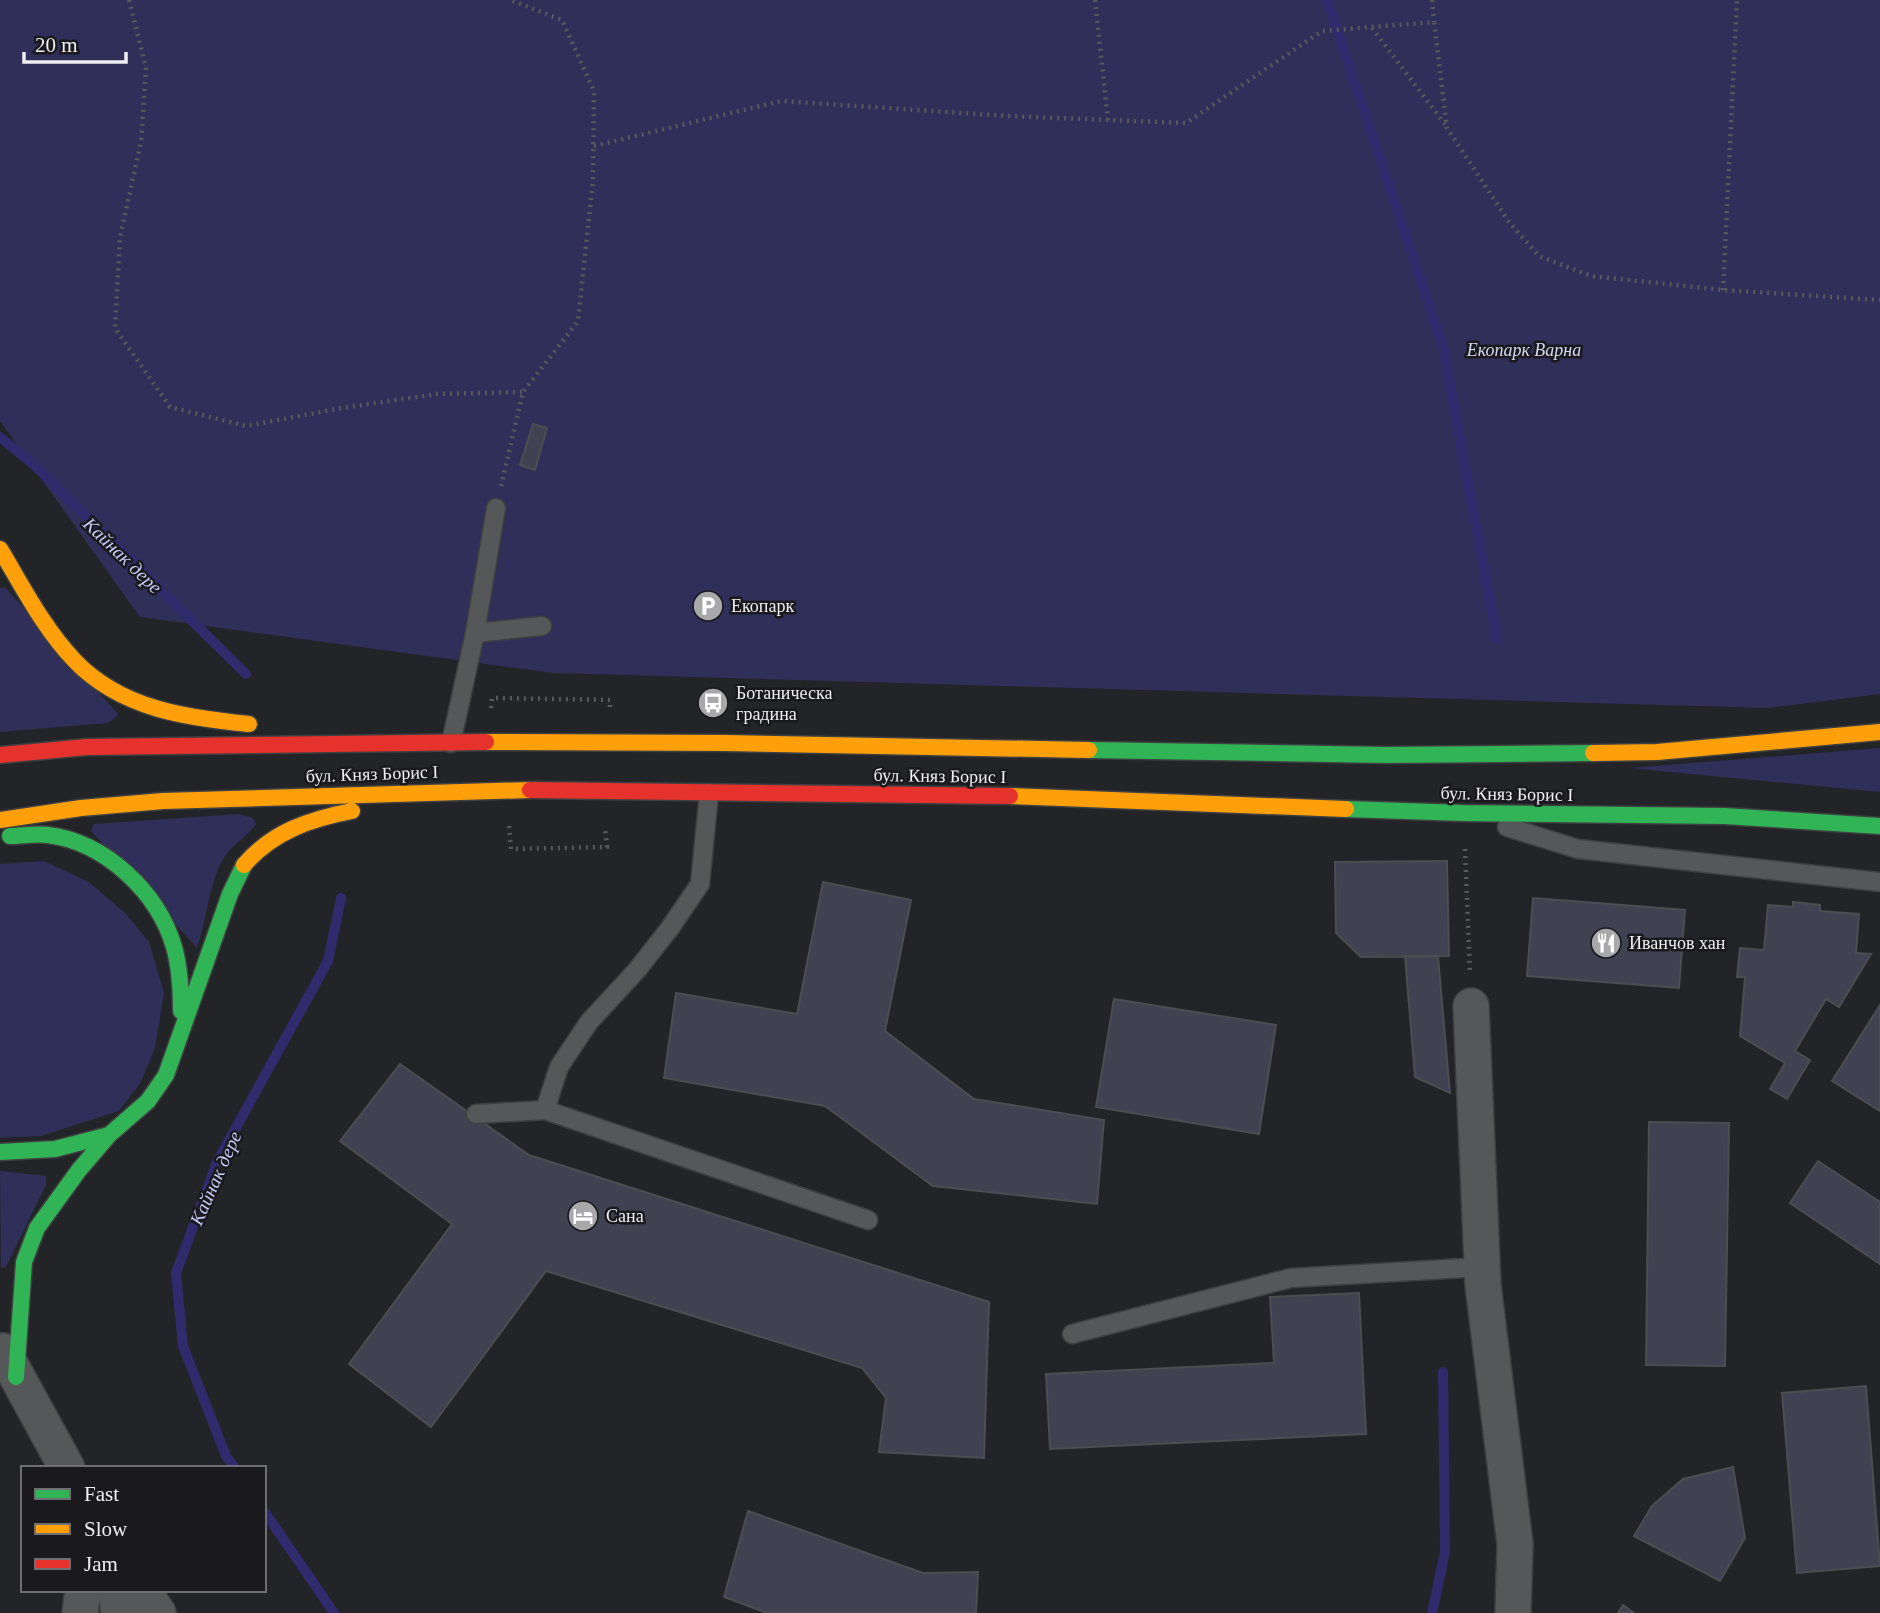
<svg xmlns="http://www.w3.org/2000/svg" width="1880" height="1613" font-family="'Times New Roman',serif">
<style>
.green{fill:#2f2f59}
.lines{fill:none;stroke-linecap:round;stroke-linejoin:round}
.stream{stroke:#302b6d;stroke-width:10}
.building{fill:#414251;stroke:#4c4d50;stroke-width:2}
.lane-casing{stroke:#3e3f41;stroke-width:21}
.street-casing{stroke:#3e3f41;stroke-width:38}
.fast-casing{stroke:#3e3f41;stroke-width:19}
.slow-casing{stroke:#3e3f41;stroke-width:19}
.jam-casing{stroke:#3e3f41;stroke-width:19}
.path{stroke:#58595b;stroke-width:4.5;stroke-dasharray:2 5;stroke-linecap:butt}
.lane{stroke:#565759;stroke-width:18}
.street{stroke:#565759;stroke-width:35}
.fast{stroke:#30b455;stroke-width:16}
.slow{stroke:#ff9f0a;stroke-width:16}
.jam{stroke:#e5322d;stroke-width:16}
.labels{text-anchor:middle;stroke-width:5;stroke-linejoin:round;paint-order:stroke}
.park-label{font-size:18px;font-style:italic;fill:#d5d7ed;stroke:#19191e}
.poi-label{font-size:18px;fill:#efeff2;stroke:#19191e;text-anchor:start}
.street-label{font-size:18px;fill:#efeff2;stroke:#19191e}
.water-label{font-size:19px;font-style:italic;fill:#c7cbf6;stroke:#19191e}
</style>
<rect width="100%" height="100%" fill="#232427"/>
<path class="green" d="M0,0H1880V694L1767,708L553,673L140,617L0,421Z
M5,587L118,714L114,719L107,723L0,732V588Z
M1880,748V792L1629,768Z
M238,814L253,818L256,824C246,838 229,847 222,861C208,888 207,920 197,948L91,831L94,824Z
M44,861L89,882L125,913L149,942L164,993L155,1048L141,1082L119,1111L41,1136L0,1138V864Z
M0,1171L46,1176V1185L6,1267L1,1268Z"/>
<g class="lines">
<path class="stream" d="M1327,0L1443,347L1497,639
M0,437L33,464L246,674
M235,1468L226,1456L183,1346L176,1273L217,1162L328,961L341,898
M264,1511L334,1613
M1432,1613L1445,1552L1443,1372"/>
</g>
<path class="building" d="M533,424L547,428L535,470L520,465Z
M1447,861L1449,956L1361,957L1336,933L1335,862Z
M823,882L911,900L885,1031L974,1099L1104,1120L1097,1204L933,1186L825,1106L664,1078L676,993L797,1014Z
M1533,898L1685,910L1679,988L1527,976Z
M1793,902L1820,905V911L1859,914L1856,953L1871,954L1839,1007L1826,999L1795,1051L1810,1060L1787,1099L1770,1089L1785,1063L1740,1036L1745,977H1737L1740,948L1764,950L1768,905L1793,907Z
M1405,956H1438L1450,1093L1415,1077Z
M1114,999L1276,1025L1259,1134L1096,1107Z
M1880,1005V1111L1832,1081Z
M400,1064L529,1155L989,1302L984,1458L879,1452L886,1398L862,1368L546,1271L431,1427L349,1364L452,1224L340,1141Z
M1649,1122L1729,1123L1725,1366L1646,1365Z
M1818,1161L1880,1202V1264L1790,1203Z
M1359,1293L1366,1434L1050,1449L1046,1374L1274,1363L1270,1297Z
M1866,1386L1880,1566L1797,1573L1782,1393Z
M1733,1467L1745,1538L1720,1581L1634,1536L1652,1506L1683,1479Z
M748,1511L923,1573L978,1572L976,1613H767L724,1597Z
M1623,1605L1634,1613H1618Z"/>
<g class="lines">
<g class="lane-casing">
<path id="lane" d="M475,633L542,626
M451,743L475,633L496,508
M1507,827L1578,849L1880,882
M545,1110L868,1220
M476,1114L545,1110L559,1067L589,1022L637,970L670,928L700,884L709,793
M1072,1334L1291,1278L1482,1267"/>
</g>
<g class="street-casing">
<path id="street" d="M1471,1006L1483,1285L1515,1544L1513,1613
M3,1351L67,1468
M116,1590L119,1613
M142,1590L158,1613
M80,1613L83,1590"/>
</g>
<g class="fast-casing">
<path id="fast" d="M1089,750L1386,755L1593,753
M1346,809L1463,813L1724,816L1880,826
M10,836C22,836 35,833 48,835C105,842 158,892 174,947C180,968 181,989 181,1011
M0,1152L55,1149L109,1135
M16,1377L24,1262L37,1228L79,1170L109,1135L148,1101L166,1075L230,894L244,865"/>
</g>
<g class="slow-casing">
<path id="slow" d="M0,549C23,587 44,629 75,661C121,709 187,718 249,724
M486,742L725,743L1089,750
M1593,753L1657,752L1880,732
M1010,796L1346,809
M0,820L81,808L163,801L530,790
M244,865C272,832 310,819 352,811"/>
</g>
<g class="jam-casing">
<path id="jam" d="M0,755L87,747L486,742
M530,790L1010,796"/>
</g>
<path class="path" d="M129,0L146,68L141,142L120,237L115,328L170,407L246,426L342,408L437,394L523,392
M1095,0L1108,120
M1432,0L1434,22
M1372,28L1447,127
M594,146L781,101L1008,116L1186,123L1322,31L1434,22L1447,128L1509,222L1539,256L1591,276L1723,290L1880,300
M1723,290L1737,0
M501,486L523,392L578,321L593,180L594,91L562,20L510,0
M491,708L492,698L610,700V707
M509,826L511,849L607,847L605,828
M1465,849L1470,973"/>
<use href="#lane" class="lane"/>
<use href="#street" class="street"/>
<use href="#fast" class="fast"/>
<use href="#slow" class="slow"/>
<use href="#jam" class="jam"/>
</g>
<defs>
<g id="parking-disc" transform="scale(1.575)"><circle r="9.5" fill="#a8a8ab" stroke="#19191e"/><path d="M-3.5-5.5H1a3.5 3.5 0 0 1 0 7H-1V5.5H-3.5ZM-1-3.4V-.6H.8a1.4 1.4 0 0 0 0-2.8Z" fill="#fff"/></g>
<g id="bus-disc" transform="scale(1.575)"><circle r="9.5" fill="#a8a8ab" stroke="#19191e"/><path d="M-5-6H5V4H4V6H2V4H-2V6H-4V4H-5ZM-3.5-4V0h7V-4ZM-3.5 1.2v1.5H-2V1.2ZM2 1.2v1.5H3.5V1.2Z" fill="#fff"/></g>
<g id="restaurant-disc" transform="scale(1.575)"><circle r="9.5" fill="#a8a8ab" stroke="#19191e"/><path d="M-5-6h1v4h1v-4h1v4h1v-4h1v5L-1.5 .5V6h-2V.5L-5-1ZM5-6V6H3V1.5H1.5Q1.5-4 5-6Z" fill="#fff"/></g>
<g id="hotel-disc" transform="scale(1.575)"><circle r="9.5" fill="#a8a8ab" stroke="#19191e"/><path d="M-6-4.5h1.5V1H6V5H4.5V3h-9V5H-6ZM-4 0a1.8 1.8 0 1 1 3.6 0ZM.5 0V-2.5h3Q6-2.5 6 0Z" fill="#fff"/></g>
</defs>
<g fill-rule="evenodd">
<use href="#parking-disc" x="708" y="606"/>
<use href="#bus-disc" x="713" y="703"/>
<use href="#restaurant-disc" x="1606" y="943"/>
<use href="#hotel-disc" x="583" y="1216"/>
</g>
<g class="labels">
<g class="park-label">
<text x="1524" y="356">Екопарк Варна</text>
</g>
<g class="poi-label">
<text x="731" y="612">Екопарк</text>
<text x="736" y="699">Ботаническа<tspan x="736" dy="21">градина</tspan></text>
<text x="1629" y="949">Иванчов хан</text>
<text x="606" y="1222">Сана</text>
</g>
<g class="street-label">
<text transform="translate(372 774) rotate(-2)" y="6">бул. Княз Борис I</text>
<text transform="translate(940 776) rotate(1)" y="6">бул. Княз Борис I</text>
<text transform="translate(1507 794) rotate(1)" y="6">бул. Княз Борис I</text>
</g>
<g class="water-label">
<text transform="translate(123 555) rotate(44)" y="7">Кайнак дере</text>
<text transform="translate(215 1178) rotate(-66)" y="7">Кайнак дере</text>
</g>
</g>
<rect x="21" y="1466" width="245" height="126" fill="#19191e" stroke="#6f6f73" stroke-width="2"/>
<rect x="35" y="1489" width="35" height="10" fill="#30b455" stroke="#6f6f73" stroke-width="2"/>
<text x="84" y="1501" font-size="21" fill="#efeff2">Fast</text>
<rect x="35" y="1524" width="35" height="10" fill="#ff9f0a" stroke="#6f6f73" stroke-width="2"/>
<text x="84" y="1536" font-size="21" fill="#efeff2">Slow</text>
<rect x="35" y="1559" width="35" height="10" fill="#e5322d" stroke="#6f6f73" stroke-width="2"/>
<text x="84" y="1571" font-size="21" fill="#efeff2">Jam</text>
<path d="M24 52v10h102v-10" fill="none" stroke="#efeff2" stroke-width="3.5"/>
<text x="35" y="52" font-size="21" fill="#efeff2" stroke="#19191e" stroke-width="5" paint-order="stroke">20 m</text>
</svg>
